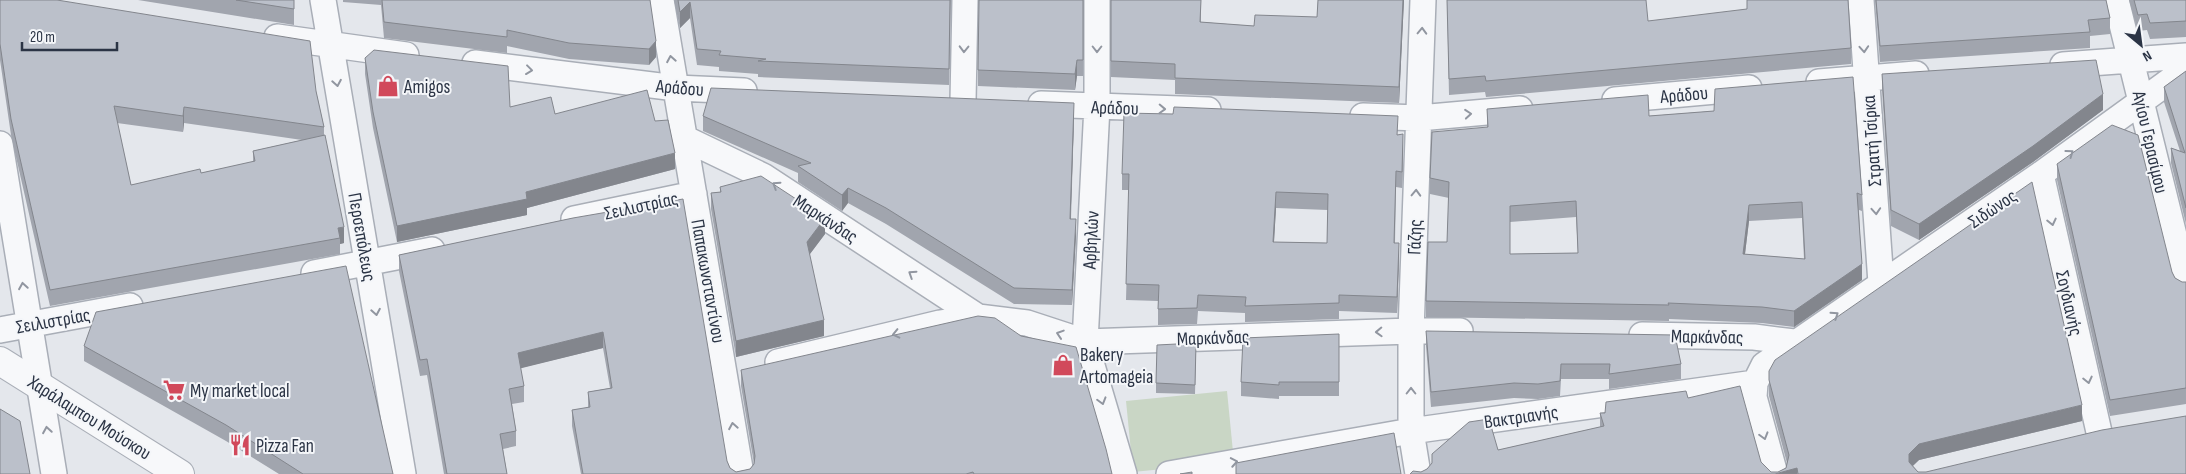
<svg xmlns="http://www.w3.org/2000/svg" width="2186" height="474" font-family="'Sofia Sans Condensed',sans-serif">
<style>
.green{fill:#c9d6c5}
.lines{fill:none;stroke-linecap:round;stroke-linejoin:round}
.minor-casing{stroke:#a9aeb7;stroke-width:28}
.tertiary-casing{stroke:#a9aeb7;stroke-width:30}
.minor{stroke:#f7f8fa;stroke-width:25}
.tertiary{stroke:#f7f8fa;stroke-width:28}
.wall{fill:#a1a5ae;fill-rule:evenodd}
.shaded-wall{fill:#83868d}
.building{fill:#bbc0ca;stroke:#83868d;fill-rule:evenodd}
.oneway{stroke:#9196a0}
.labels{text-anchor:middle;stroke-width:4;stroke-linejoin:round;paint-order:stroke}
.poi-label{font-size:19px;fill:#2b3445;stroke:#f4f6f9;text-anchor:start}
.street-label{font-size:19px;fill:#2b3445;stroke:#f4f6f9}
</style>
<rect width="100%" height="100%" fill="#e4e7ec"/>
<path class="green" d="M1227,391L1234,462L1133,472L1126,401Z"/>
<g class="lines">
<g class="minor-casing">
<path id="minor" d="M323,0L403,474
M661,0L741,474
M1097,0V106L1085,342L1124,474
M1861,0L1881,283
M2116,0L2186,284
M277,37L406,55
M475,63L676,88L744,91
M2063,65L2186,56
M1819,82L1916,74
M1615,100L1749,88
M963,101L965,0
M1041,104L1208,110
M1363,116L1419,118L1520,109
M684,138L763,176L978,317L1027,323L1085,342L1411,331H1460
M0,144L54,474
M2041,174L2099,432
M574,219L694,194
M314,273L432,250
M0,330L130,306
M1642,335L1754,337L1794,342
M778,362L940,323L978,317
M1169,474L1411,431L1755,383
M1418,474L1411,431V331L1423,0
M1775,474L1754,397L1755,383L1764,365L2041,174L2186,69"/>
</g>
<g class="tertiary-casing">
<path id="tertiary" d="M0,361L180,474"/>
</g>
<use href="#minor" class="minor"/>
<use href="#tertiary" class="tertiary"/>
</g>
<path class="wall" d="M0,0L316,91L324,127V136L344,243L340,244V254L50,306L11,135L0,60ZM117,123L183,132L184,123L302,140L253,151V162L201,173L131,185Z
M138,0H294V25Z
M343,0H650L656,57L649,65L569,59L507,46V53L384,38L381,5L343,2Z
M674,0H951L949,85L758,77V74L719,71V67L697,65L690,18L680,28Z
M1083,0V76H1077L1075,90L978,86V70Z
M1111,0H1201V22L1254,26L1317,17L1318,0H1404L1399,103L1175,94V80L1111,77Z
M1447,0L1851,48V64L1486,97L1485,92L1449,95Z
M1875,0H2106L2110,18V34L2090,36V48L1880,62Z
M2129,0H2186V37L2150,39L2147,30L2138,31Z
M365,58L510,107L555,114L655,121L675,169L527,208V215L397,242L373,128L365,74Z
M2186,71V224L2171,163V148L2180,151L2164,102V87Z
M1882,74L2103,110L2033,162L1919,240L1891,226L1882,90Z
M1487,109L1649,116L1714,111L1862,195V211L1859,210L1862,280L1794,327L1762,323L1669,319V321L1426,317V301L1447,242L1449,198L1430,194V178L1487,127ZM1576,217L1578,253L1510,254V222ZM1802,218L1804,259L1745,254L1749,221Z
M703,116L1074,119L1071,219L1076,235L1072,305L1014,304L886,224L848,203L842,211L798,182V173L703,131Z
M1398,135L1403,150L1402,188L1396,187L1395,243L1399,259L1397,313L1339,311V319L1245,322V313L1198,311L1197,324L1158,325V301L1126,300L1129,190H1122V174ZM1276,208L1328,210L1327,243L1274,242Z
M2057,164L2172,272L2175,278L2182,282H2186V404L2110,416L2057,180Z
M720,187L825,234L809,255L824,336L736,357L711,209V193L720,192Z
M573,218L727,461L730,468L736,472L750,469L754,464L741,386V370L1112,474H581L572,426V410L588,408V392L610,388L603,348L520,368L524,386V402L512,404L516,431V446L503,449L507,474H444L427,375L420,376L399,271V255Z
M1426,331L1681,364V379L1609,389V379H1561L1560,396L1538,399L1514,398L1431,407L1426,346Z
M1339,334V396H1279V399L1241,396V382Z
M84,346L393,474H279L226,441L84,361Z
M1196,353L1195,394L1156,393V383Z
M1769,380L2082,421L1919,460L1913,466L1918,472L2186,474H1410L1421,472L1498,450L1600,427V413L1688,398L1761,462L1771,472H1778L1786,468L1787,463L1769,396Z"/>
<path class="shaded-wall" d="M1403,0H1404L1399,103V87Z
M690,2V18L680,28V12Z
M656,41V57L649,65V49Z
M1077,60V76L1075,90V74Z
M2103,94V110L2033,162L1919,240V224Z
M1074,103V119L1070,235V219Z
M184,107V123L183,132V116Z
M1403,134V150L1402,188V172Z
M675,153V169L527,208V215L397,242V226Z
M848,188V203L842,211V195Z
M1276,192V208L1273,258V242Z
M1749,205V221L1743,270V254Z
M825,218V234L807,258V242Z
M1076,219V235L1072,305V290Z
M344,227V243L340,244V238L338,228Z
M1399,243V259L1397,313V297Z
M1862,264V280L1794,327V311Z
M824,320V336L736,357V341Z
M603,332V348L518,369V353Z
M2082,405V421L1919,460L1909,469V454L1919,444Z
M1797,468V474H1775Z"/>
<path class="building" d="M0,0H57L310,41L316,91L324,127L184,107L183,116L114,106L131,185L200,169L201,173L255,161L253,151L325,135L344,227L338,228L340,238L50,290L11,119L0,44Z
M236,0H294V9Z
M382,0H650L656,41L649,49L569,43L507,30V37L384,22Z
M678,0H950L949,69L758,61L766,59L719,55L721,51L697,49L690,2L680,12Z
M979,0H1083V60H1077L1075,74L978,70Z
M1111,0H1201L1200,22L1254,26L1255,15L1317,17L1318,0H1403L1399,87L1175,78V64L1111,61Z
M1447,0H1646L1648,21L1747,9V0H1848L1851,48L1486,81L1485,76L1449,79Z
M1876,0H2106L2110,18L2088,20L2090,32L1880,46Z
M2134,0H2186V21L2150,23L2147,14L2138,15Z
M374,50L508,66L510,107L551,97L555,114L647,90L655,121L668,120L675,153L526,192L527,199L397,226L373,112L365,58Z
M2096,60L2103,94L2033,146L1919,224L1891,210L1882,74Z
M2186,71V208L2171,148L2185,153L2164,87Z
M1853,77L1862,195L1857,193L1862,264L1794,311L1762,307L1668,303L1669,305L1426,301L1428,242H1447L1449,182L1430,178L1432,132L1488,127L1487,109L1648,95L1649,116L1714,111L1715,89ZM1576,201L1578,253L1510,254V206ZM1802,202L1805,259L1743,254L1749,205Z
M711,88L1074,103L1070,219H1076L1072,290L1014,288L886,208L848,188L842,195L798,166L811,163L703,116Z
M1174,107L1398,116L1397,135L1403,134L1402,172L1396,171L1394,243H1399L1397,297L1339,295V303L1245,306L1246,297L1198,295L1197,308L1158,309L1159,285L1126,284L1129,174H1122L1124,113L1173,114ZM1276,192L1328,194L1327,243L1273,242Z
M2112,125L2138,135L2172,272L2175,278L2182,282H2186V388L2110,400L2057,164Z
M761,176L825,218L807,242L824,320L736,341L711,193L721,192L720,187Z
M2032,182L2082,405L1919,444L1909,454V462L1918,472H1926L2102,430L2186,416V474H1798L1797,468L1775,474H1410L1413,471L1421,472L1427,469L1432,463V454L1469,422L1489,419L1498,450L1604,426L1600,413H1605L1606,402L1686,391L1688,398L1740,386L1761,462L1771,472H1778L1786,468L1789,455L1769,380V371L1775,360Z
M683,199L727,461L730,468L736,472L750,469L754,464L755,456L741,370L978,316L995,318L1021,336L1076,347L1106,449L1112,474H974L973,472L966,474H583L572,410L590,407L588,392L612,388L603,332L518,353L524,386L509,389L516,431L500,434L507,474H447L427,359L420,360L399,255L573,218Z
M346,266L393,474H303L226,425L84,346L96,312Z
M1426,331L1675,335L1681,364L1609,374L1610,364H1561L1560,381L1538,384L1514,383L1431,392Z
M1339,334V382H1279V385L1241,382L1243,338Z
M1196,343L1195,385L1156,383L1157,345Z
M0,409L20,421L30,474H0Z
M1394,433L1401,474H1236V463Z
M1192,472V474H1180Z"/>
<defs><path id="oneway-chevron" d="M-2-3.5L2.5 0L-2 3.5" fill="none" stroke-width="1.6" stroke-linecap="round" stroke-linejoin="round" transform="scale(1.25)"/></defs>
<g class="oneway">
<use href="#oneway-chevron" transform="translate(1422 31) rotate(-88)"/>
<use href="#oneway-chevron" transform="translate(964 49) rotate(91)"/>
<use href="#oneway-chevron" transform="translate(1097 49) rotate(90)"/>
<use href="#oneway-chevron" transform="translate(1864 49) rotate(86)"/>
<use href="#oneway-chevron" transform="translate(671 59) rotate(-100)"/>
<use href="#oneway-chevron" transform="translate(529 70) rotate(7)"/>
<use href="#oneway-chevron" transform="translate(337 83) rotate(80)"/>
<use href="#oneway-chevron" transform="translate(1162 109) rotate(2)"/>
<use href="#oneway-chevron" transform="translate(1468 114) rotate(-5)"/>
<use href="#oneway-chevron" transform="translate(2070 153) rotate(-36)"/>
<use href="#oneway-chevron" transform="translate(776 185) rotate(-147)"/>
<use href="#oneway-chevron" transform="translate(1416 193) rotate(-88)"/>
<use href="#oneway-chevron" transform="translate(1876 211) rotate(86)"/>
<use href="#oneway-chevron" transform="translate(2052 222) rotate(77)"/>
<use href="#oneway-chevron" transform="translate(912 274) rotate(-147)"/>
<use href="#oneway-chevron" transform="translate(23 286) rotate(-99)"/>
<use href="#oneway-chevron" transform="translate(376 312) rotate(80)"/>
<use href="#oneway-chevron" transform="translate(1835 315) rotate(-34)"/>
<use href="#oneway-chevron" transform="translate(1379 332) rotate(178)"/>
<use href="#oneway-chevron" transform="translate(896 334) rotate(167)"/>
<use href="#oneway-chevron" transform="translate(1060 334) rotate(-162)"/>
<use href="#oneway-chevron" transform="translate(2088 380) rotate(77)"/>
<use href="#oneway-chevron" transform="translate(1411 391) rotate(-90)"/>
<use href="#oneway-chevron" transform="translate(1102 401) rotate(74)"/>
<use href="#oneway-chevron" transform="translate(733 426) rotate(-100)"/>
<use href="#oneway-chevron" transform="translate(47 430) rotate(-99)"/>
<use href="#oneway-chevron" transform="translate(1764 436) rotate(74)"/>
<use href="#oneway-chevron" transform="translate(1234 462) rotate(-10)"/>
</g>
<defs>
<g id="shop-bare" transform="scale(1.725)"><path d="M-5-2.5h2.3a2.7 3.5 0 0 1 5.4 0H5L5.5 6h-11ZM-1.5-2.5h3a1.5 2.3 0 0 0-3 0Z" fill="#d1495b" stroke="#f4f6f9" stroke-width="2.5" paint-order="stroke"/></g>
<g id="supermarket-bare" transform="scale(1.725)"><path d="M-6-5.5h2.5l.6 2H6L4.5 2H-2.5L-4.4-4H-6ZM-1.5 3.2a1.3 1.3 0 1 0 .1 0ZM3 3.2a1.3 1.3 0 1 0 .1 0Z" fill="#d1495b" stroke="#f4f6f9" stroke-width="2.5" paint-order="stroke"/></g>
<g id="restaurant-bare" transform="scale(1.725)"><path d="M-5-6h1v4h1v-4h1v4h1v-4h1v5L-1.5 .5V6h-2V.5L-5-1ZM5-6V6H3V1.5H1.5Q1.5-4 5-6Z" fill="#d1495b" stroke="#f4f6f9" stroke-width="2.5" paint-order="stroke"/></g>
</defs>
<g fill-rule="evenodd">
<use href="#shop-bare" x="388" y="86"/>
<use href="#shop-bare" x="1063" y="365"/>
<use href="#supermarket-bare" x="174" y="390"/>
<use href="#restaurant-bare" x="240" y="445"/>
</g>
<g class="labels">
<g class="poi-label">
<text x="404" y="93">Amigos</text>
<text x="1080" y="361">Bakery<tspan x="1080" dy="22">Artomageia</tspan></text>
<text x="190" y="397">My market local</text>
<text x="256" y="452">Pizza Fan</text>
</g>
<g class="street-label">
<text transform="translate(680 87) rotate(5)" y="7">Αράδου</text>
<text transform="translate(1684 94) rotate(-5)" y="7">Αράδου</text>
<text transform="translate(1115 107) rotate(2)" y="7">Αράδου</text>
<text transform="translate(1871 141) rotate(-94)" y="7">Στρατή Τσίρκα</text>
<text transform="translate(2151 142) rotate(77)" y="7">Αγίου Γερασίμου</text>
<text transform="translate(641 205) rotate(-12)" y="7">Σειλιστρίας</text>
<text transform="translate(1992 208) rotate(-34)" y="7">Σιδώνος</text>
<text transform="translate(826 218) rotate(33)" y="7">Μαρκάνδας</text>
<text transform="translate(363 237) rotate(80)" y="7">Περσεπόλεως</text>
<text transform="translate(1414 237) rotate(-88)" y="7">Γάζης</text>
<text transform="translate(1090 240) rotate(-87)" y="7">Αρβηλών</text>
<text transform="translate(709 281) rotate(80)" y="7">Παπακωνσταντίνου</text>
<text transform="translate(2070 303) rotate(77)" y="7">Σογδιανής</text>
<text transform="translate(53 320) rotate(-10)" y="7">Σειλιστρίας</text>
<text transform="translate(1707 336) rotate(1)" y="7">Μαρκάνδας</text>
<text transform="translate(1213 337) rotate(-2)" y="7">Μαρκάνδας</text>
<text transform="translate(1521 416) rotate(-8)" y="7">Βακτριανής</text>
<text transform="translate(90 417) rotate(32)" y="7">Χαράλαμπου Μούσκου</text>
</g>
</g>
<g transform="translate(2141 45) rotate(151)" stroke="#f4f6f9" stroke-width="4" paint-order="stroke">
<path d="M0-4L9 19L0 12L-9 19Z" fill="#2b3445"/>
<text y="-8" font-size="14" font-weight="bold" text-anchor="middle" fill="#2b3445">N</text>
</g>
<path d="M22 42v8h95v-8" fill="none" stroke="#2b3445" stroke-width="2.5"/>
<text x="30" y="42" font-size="15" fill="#2b3445" stroke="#f4f6f9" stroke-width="4" paint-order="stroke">20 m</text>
</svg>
